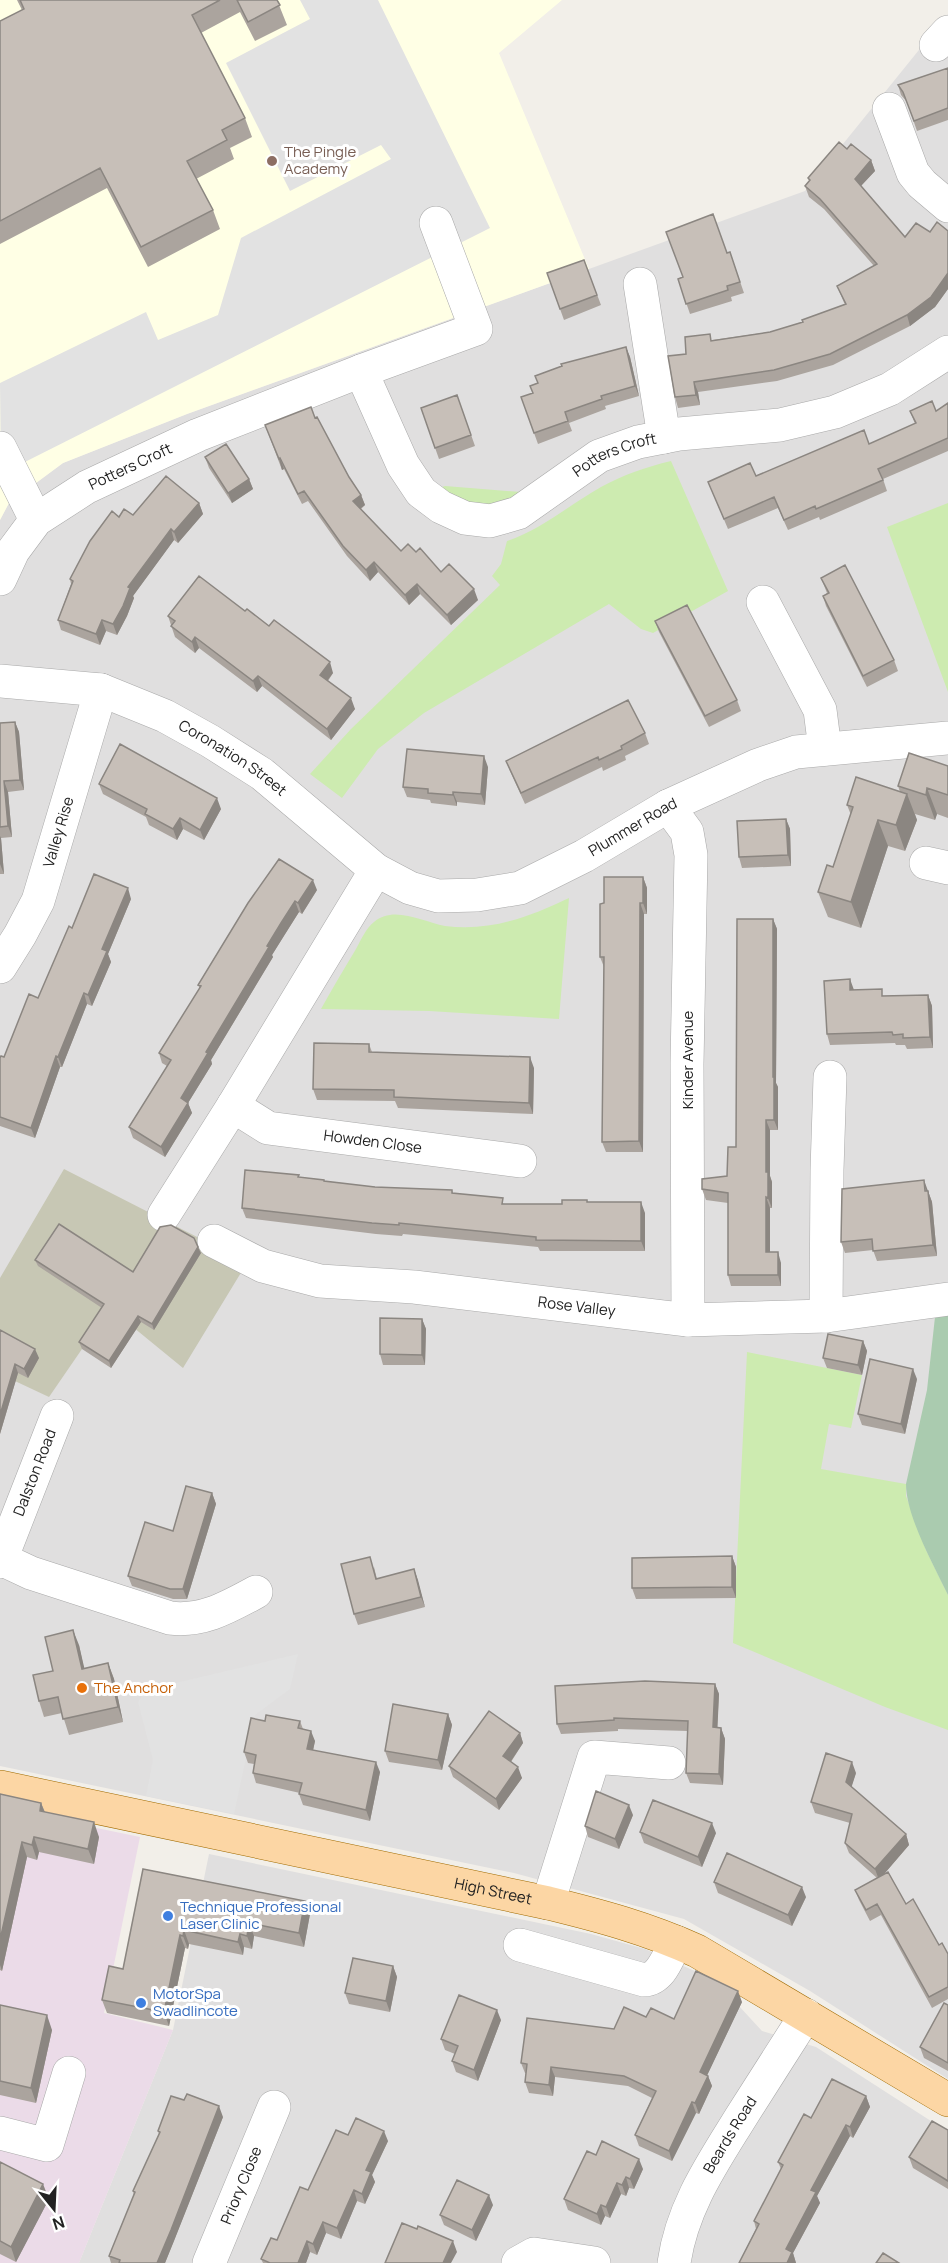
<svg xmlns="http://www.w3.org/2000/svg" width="948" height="2263" font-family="Manrope,sans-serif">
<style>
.residential{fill:#e0dfdf}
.industrial{fill:#ebdbe8}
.education{fill:#ffffe5}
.construction{fill:#c7c7b4}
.grass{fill:#cdebb0}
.cemetery{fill:#aacbaf}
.parking{fill:#e2e2e2}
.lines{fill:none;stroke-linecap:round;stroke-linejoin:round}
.minor-casing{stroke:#a9a9a9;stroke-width:34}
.major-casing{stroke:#a06b00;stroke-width:34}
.minor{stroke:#fff;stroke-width:33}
.major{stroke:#fcd6a4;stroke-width:33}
.wall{fill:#aba49e}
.shaded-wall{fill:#8b8681}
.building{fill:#c7bfb8;stroke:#8b8681;stroke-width:1.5}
.education-dot{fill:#8d6e63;stroke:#fff;stroke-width:2}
.food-dot{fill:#e8710a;stroke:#fff;stroke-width:2}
.shop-dot{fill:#3f7fe0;stroke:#fff;stroke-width:2}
.labels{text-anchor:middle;stroke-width:6;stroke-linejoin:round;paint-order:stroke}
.education-label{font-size:15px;fill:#785e54;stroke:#fff;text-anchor:start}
.street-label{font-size:15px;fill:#222;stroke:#fff}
.food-label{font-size:15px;fill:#c56008;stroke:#fff;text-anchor:start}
.shop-label{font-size:15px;fill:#366cbe;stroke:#fff;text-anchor:start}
</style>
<rect width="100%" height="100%" fill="#f2efe9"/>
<path class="residential" d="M948,14V2079L810,1991L684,1919L514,1873L0,1766V520L9,503L63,463L187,414L805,191Z
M209,1854L591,1934L645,1949L715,1980L762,2031L816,2047L948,2132V2263H79L173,2030Z"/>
<path class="industrial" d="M0,1808L140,1837L104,2013L173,2030L79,2263H0Z"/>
<path class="education" d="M0,0H562L499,53L589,269L187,414L63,463L9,503L0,520Z"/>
<path class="construction" d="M64,1169L203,1240L242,1271L183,1368L128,1323L82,1349L49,1397L0,1374V1278Z"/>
<path class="grass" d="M671,461L728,591L653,633L641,629L609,604L424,713L378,749L342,798L310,774L351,729L500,585L492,576L501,564L507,541C541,530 569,505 601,487C623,475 646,467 671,461Z
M445,486L521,492L523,502L481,513L439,488Z
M948,503V692L887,527Z
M569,898L559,1019L429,1011L321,1009C332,989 344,969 356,949C361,940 366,928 374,922C394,905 423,922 445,926C490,932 529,917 569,898Z
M747,1352L862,1375L851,1428L829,1424L821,1469L906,1484V1496L926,1550L948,1595V1730L885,1707L733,1643Z"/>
<path class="cemetery" d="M948,1315V1595C934,1566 906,1516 906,1484L927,1390L935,1317Z"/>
<path class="parking" d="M300,0H378L490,228L1,474L0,383L146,312L158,340L218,315L241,238L391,159L381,145L290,191L226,63L310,19Z
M298,1654L290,1689L255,1715L234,1814L146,1796L153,1760L138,1702L146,1690Z"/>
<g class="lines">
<g class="minor-casing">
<g id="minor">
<path d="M936,45L948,32"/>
<path d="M889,109L913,173L922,184L948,206"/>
<path d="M640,284L664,437"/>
<path d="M361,371L476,329L436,223"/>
<path d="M0,448L36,520"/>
<path id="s1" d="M0,579L13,551L36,520L87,487L198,435L361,371L403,465L421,492L441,507L465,518L490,521L518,513L599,456L638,442L679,434L780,425L835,412L890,389L948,352"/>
<path d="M763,602L820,710L825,749"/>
<path id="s2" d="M0,681L101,690L165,716L210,741L262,774L376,870L410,888L438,896L477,895L520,888L584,856L668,806L758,765L796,752L948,738"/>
<path d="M668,806L687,832L691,855L687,1064L688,1320"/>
<path d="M926,863L948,868"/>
<path id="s3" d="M376,870L233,1106L268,1128L520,1161"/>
<path id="s4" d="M0,967L20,935L38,901L101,690"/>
<path d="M164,1215L233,1106"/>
<path id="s5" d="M214,1241L263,1266L320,1281L414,1287L688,1320L826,1316L948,1299"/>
<path d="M826,1316L827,1170L830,1077"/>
<path d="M1,1559L31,1573L170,1618C203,1622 228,1607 256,1592"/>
<path id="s6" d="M0,1562L57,1416"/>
<path d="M548,1903L594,1757L669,1763"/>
<path d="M520,1945L644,1980C662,1979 668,1956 676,1942"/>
<path d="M0,2133L47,2145L69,2073"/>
<path id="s7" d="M209,2263L274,2107"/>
<path d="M518,2263L534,2254L594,2263"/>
<path id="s8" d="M674,2263C682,2207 712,2164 741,2117C763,2083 784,2049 806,2015"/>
</g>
</g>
<g class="major-casing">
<g id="major">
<path id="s9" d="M0,1787L548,1903C601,1916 646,1928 697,1951L948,2100"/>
</g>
</g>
<use href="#minor" class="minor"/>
<use href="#major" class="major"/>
</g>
<path class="wall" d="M17,0H277L287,25L255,41L240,12L201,33L245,118L252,137L230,148L234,159L196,179L213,210L220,229L148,267L107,188L0,244V21L22,10Z
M948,68V120L917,131L907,102L901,95L898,85Z
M847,149L871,160L875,171L861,186L905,237L930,232L948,231V289L935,307L910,326L833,365L777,381L698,392L700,405L678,408L675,397L712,340L770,332L803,322L845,305L837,286L874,266L824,209L809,197L805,186L809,181L808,178Z
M730,252L744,293L731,297L732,301L690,314L678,279L683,277Z
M584,260L601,305L564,320L547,273Z
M626,347L630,357L639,396L605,406L606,409L569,423L572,431L538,444L521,397L533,393Z
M457,395L475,446L439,459L421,408Z
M948,403V451L883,479L887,491L820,520L819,517L788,530L778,508L728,529L708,482L756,476L869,444L915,424L910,411H936Z
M315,418L349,477L361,495L365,505L361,509L401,551L416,552L478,600L451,625L420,594L409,605L378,572L370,581L347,556L308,501L302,504L284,469L282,470L265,425Z
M205,457L249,479L253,489L232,503L209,468Z
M199,503L203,514L178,543L174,540L133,596L134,598L127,616L117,635L106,631L100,645L61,630L58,620L71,584L70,579L119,517L133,515Z
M821,578L894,660L898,671L867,687L826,606L823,596L827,593Z
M245,611L333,673L328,681L355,709L331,740L262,686L257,692L199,648L195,653L175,637L168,616Z
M655,621L737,700L741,711L709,727L659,632Z
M15,722L19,732L24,790L8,792L12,837L1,838L4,874H0V723Z
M645,733L649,744L625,756L626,760L603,771L602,767L525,804L510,771L506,761Z
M948,766V818L937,814L935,820L915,814L917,820L905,851L888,846L861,928L828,917L818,892L833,867L851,815L847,805L900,792L898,786Z
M488,767L485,805L457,802V806L431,803L430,800L407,797L403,787Z
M99,784L221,809L204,840L183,829L177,840L149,825L146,817L103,794Z
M786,819L790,829L791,866L742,868L739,857Z
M643,877L647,888V914H644L643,1152H606L602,1142L604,967L600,957L604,903Z
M317,890L302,914L299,912L285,934L272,955L273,957L211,1060L212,1064L188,1103L192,1113L165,1157L133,1138L129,1127L167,1066L162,1063L159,1053L200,989L198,985L248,903Z
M131,899L108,954L111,962L92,1006L87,1004L62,1067H60L35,1138L0,1126V1058L4,1057L38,998L72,928Z
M773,919L777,929L776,1083L778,1087V1130H770V1176L772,1182V1208H770V1252L781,1263V1286H731L728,1275V1203L706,1200L702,1189L727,1176L736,1147Z
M854,990L884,996L928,995L932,1006L933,1048L907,1049L905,1045H896L895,1043L830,1045L827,1034Z
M369,1044L372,1052L534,1068L533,1114L398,1108L395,1101L317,1100L313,1089Z
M299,1175V1177L324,1180L325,1182L375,1187L452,1190L453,1193L505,1204H562L587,1200L588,1202L645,1213V1251H540L538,1247L403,1234L402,1236L376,1234L246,1218L242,1208Z
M928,1191L932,1202L937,1256L877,1261L873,1250L845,1253L841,1242Z
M201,1253L154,1330L141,1322L111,1368L82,1349L79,1342L102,1308L38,1266L35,1260L133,1272Z
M422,1319L426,1329L425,1365H383L380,1354Z
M0,1330L39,1358L28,1378L18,1373L0,1434Z
M863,1341L867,1351L862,1375L827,1368L823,1358Z
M917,1379L905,1434L862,1425L858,1414Z
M212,1493L216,1504L187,1599H173L132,1586L128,1576L173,1531Z
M732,1556L736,1567V1598L636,1599L632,1588Z
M374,1567L377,1579L414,1569L425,1607L358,1625L354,1614Z
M79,1645L84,1669L108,1663L114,1679L123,1722L69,1735L62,1713L44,1717L39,1701L53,1671Z
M715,1684L719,1694L717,1728H721L725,1739L723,1785L690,1783L686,1773L688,1731L618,1729V1731L561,1734L557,1724Z
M448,1714L452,1725L442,1770L389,1762L385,1751Z
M265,1721H300L303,1729L315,1741L313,1750L380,1772L370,1821L303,1805L299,1794L300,1793L256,1783L253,1773L254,1764L248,1763L244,1752Z
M520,1733L523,1743L511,1762L522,1778L499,1810L453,1777L449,1766Z
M856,1773L851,1787L906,1834L909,1845L884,1874L906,1904L939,1945L948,1954V1999L932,2008L881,1915L870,1921L859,1900L855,1890L877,1878L849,1853L845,1843L850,1823L815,1813L811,1802Z
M0,1794L41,1803L45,1812L99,1837L94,1864L39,1852L37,1860L27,1857L2,1971L0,1970Z
M633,1815L619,1849L588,1837L585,1826Z
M640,1832L716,1833L702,1867L644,1843Z
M143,1869L305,1901L310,1914L304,1947L254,1936L252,1949L244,1947L243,1955L189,1944L188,1949L185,1948L169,2026L107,2013L102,2000L123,1969Z
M714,1882L806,1897L792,1926L718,1893Z
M393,1966L397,1977L390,2012L349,2004L345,1993Z
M742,2002L707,2075L708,2076L712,2086L699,2114L696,2113L672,2161L639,2146L635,2135L652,2098L628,2086L555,2077L553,2096L529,2093L525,2082L526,2073H525L521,2063L646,2017L674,2019Z
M0,2005L52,2030L36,2103L0,2095Z
M948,2005V2071L924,2058L920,2047Z
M501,2020L478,2081L456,2072L452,2061L455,2054L445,2050L441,2039Z
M866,2096L870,2107L853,2138L850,2136L817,2196L820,2203L793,2253L796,2263H739L756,2229L754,2221L781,2169L778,2162L811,2118Z
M223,2117L165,2263H111L109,2256L134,2195L133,2191L159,2134L158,2131Z
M948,2130V2189L913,2168L909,2157Z
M348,2135L388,2141L372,2175L375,2182L365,2204L357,2201L341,2239L326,2233L317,2255L310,2252L306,2263H263L261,2259L277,2240L308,2190Z
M596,2155L643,2169L634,2189L629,2188L626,2196L621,2194L610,2218L605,2216L601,2225L568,2210L564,2199Z
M0,2162L49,2199L16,2262L0,2254Z
M493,2205L476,2241L444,2225L440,2215Z"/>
<path class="shaded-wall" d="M871,160L875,171L858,189L855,179Z
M948,273V289L935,307L910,326L907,315Z
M626,347L630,357L639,396L635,386Z
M694,382L698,392L700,405L696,395Z
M280,458L284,469L282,470L279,459Z
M249,479L253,489L232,503L228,493Z
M361,495L365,505L357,511L353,501Z
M199,503L203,514L178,543L174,532Z
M171,529L174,540L133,596L134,598L127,616L117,635L113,624L128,587Z
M374,562L378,572L370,581L366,570Z
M417,584L420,594L409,605L405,595Z
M474,589L478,600L451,625L447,615Z
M102,620L106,631L100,645L96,634Z
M195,637L199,648L195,653L192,642Z
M330,662L333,673L324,685L320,675Z
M258,676L262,686L257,692L253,681Z
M351,698L355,709L331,740L327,729Z
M15,722L19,732L24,790L20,780Z
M484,756L488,767L485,805L481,794Z
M4,781L8,792L12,837L8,826Z
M927,788L937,814L935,820L926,795Z
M453,792L457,802V806L453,795Z
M907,794L917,820L905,851L896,825Z
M217,798L221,809L204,840L200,830Z
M180,818L183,829L177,840L173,829Z
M786,819L790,829L791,866L788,855Z
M878,820L888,846L861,928L851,902Z
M0,836L1,838L4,874L0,864Z
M643,877L647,888V914L643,903Z
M313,880L317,890L302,914L298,903Z
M128,888L131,899L108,954L111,962L92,1006L88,995L102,949Z
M295,901L299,912L272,955L273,957L211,1060L212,1064L188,1103L192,1113L165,1157L161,1147L181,1098L206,1052L267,946Z
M640,903L644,914L643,1152L639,1141Z
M773,919L777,929L776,1083L778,1087V1130L774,1120L773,1077Z
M850,979L854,990H850Z
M84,993L87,1004L62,1067L58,1057Z
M928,995L932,1006L933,1048L930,1037Z
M56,1056L60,1067L35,1138L31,1128Z
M530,1057L534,1068L533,1114L529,1103Z
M766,1120L770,1130V1176L772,1182V1208L768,1198L766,1172Z
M924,1180L932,1202L937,1256L933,1245Z
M766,1197L770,1208V1263L766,1252Z
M641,1202L645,1213V1251L641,1241Z
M198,1247L201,1253L154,1330L152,1324Z
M778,1252L781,1263V1286L778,1275Z
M138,1316L141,1322L111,1368L109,1361Z
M422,1319L426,1329L425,1365L422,1355Z
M863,1341L867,1351L862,1375L858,1365Z
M35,1349L39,1358L28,1378L24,1369Z
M15,1364L18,1373L0,1434V1415Z
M913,1369L917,1379L905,1434L901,1424Z
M212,1493L216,1504L187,1599L183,1589Z
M732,1556L736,1567V1598L732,1587Z
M414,1569L418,1580L425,1607L421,1597Z
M73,1630L79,1645L88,1684L82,1669Z
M108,1663L114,1679L123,1722L118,1707Z
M715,1684L719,1694L717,1738L713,1727Z
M448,1714L452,1725L442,1770L438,1760Z
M721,1728L725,1739L723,1785L719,1774Z
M311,1731L315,1741L311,1760L307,1749Z
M520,1733L523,1743L507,1767L503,1756Z
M376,1762L380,1772L370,1821L366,1810Z
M852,1762L856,1773L850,1792L846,1782Z
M518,1767L522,1778L499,1810L496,1799Z
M41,1803L47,1818L40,1811Z
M629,1805L633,1815L619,1849L615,1839Z
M94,1822L99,1837L94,1864L88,1849Z
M712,1823L716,1833L702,1867L698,1857Z
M906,1834L909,1845L879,1880L875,1869Z
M34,1837L39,1852L37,1860L32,1845Z
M22,1842L27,1857L2,1971L0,1965V1940Z
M802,1887L806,1897L792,1926L788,1915Z
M305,1901L310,1914L304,1947L299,1933Z
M249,1923L254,1936L252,1949L247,1936Z
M184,1930L189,1944L188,1949L183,1936Z
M240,1934L244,1947L243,1955L238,1942Z
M180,1935L185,1948L169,2026L164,2012Z
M393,1966L397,1977L390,2012L386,2001Z
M738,1991L742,2002L704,2082L700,2072Z
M497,2010L501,2020L478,2081L474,2070Z
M47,2015L52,2030L36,2103L31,2088Z
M551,2067L555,2077L553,2096L549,2085Z
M708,2076L712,2086L699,2114L695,2103Z
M866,2096L870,2107L853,2138L850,2127Z
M692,2102L696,2113L672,2161L669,2151Z
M219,2106L223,2117L174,2241L165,2263H157Z
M846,2125L850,2136L817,2196L820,2203L793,2253L796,2263H787L786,2249L811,2190Z
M384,2131L388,2141L372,2175L375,2182L365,2204L362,2194L366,2170Z
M639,2159L643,2169L634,2189L630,2179Z
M626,2177L629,2188L626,2196L622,2185Z
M617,2183L621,2194L610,2218L606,2207Z
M43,2184L49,2199L16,2262L11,2247Z
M354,2190L357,2201L341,2239L337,2228Z
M489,2195L493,2205L476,2241L472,2230Z
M601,2205L605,2216L601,2225L597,2214Z
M323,2222L326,2233L317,2255L313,2244Z
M307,2241L310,2252L306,2263H298Z
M453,2241L457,2252L451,2263H443Z"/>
<path class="building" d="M20,0H220L192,15L245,118L222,130L227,140L187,161L213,210L141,247L100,168L0,221V21L24,9Z
M237,0H277L280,5L248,22Z
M948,68V108L914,121L903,92L898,85Z
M839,142L847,149L851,144L871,160L855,179L905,237L916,223L930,232L937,222L948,231V273L931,297L907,315L830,354L774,370L694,382L696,395L675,397L668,356L686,354L685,337L710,334L711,341L770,332L803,322L802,320L846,304L837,286L877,264L820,199L805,186L810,180L808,178Z
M713,214L727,253L730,252L740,282L727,286L728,290L686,304L678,279L683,277L666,232Z
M584,260L597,295L560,309L547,273Z
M626,347L635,386L601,396L602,399L565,412L568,421L534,433L521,397L533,393L530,386L538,383L535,376L562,366L561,364Z
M457,395L471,435L435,448L421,408Z
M932,401L936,411L948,403V438L878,469L883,480L816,509L815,506L784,520L774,497L724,519L708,482L750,463L756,476L864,430L869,444L916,423L910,411Z
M311,407L315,418L317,417L349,477L361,495L353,501L401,551L408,544L416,552L420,548L441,572L449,564L474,589L447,615L417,584L405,595L374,562L366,570L343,546L304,491L298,494L280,458L279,459L265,425Z
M226,444L249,479L228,493L205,457Z
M166,476L199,503L174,532L171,529L128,587L130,588L123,606L113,624L102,620L96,634L58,620L73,581L70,579L90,541L112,511L119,517L124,509L133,515Z
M845,565L894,660L863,676L823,596L829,593L821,578Z
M199,576L245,611L247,609L269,626L274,620L330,662L320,675L351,698L327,729L258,676L253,681L195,637L192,642L171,626L175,621L168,616Z
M687,605L737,700L705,716L655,621Z
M628,700L645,733L621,746L622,749L599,760L598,757L521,793L506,761Z
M15,722L20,780L4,781L8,826L0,827V723Z
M120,744L217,798L200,830L180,818L173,829L145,814L147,809L99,784Z
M407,749L484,756L481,794L453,792V795L428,793V789L403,787Z
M909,753L948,766V795L927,788L926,795L898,786Z
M856,777L907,794L896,825L878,820L851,902L818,892L827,865L833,867L853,807L847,805Z
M786,819L788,855L739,857L737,821Z
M279,859L313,880L298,903L295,901L281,923L267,946L269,947L206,1052L208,1053L181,1098L188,1103L161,1147L129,1127L171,1060L159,1053L201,986L198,985L248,903Z
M94,874L128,888L102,949L107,951L88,995L84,993L58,1057L56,1056L31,1128L0,1117V1058L1,1056L4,1057L29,994L38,998L69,926L72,928Z
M604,877H643V903H640L639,1141L602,1142L604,957H600V904L604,903Z
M737,919H773V1077H774V1120H766V1172H768V1198L766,1197V1252H778V1275H728V1193L702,1189V1179L727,1176L728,1147H736Z
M850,979V990L882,989V996L928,995L930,1037L903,1038V1034L893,1035L892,1032L827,1034L824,981Z
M314,1043L369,1044V1052L530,1057L529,1103L394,1097V1090L313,1089Z
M245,1170L299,1175L298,1177L324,1180V1181L375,1187L452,1190V1193L503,1198L502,1204H562V1200H587V1202H641V1241L536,1240V1237L399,1223V1225L372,1223L242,1208Z
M924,1180L925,1191H928L933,1245L873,1251L872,1239L841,1242L842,1189Z
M59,1224L133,1272L160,1227L171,1225L194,1238L198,1247L152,1324L138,1316L109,1361L79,1342L104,1304L35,1260Z
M380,1318L422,1319V1355L380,1354Z
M0,1330L35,1349L24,1369L15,1364L0,1415Z
M828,1334L863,1341L858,1365L823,1358Z
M870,1359L913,1369L901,1424L858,1414Z
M186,1486L212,1493L183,1589H170L128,1576L145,1522L173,1531Z
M732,1556V1587L632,1588V1558Z
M370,1557L376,1579L414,1569L421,1597L354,1614L341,1564Z
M73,1630L82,1669L108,1663L118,1707L63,1719L58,1697L39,1701L33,1675L53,1671L45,1637Z
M645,1681L715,1684L713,1727L721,1728L719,1774L686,1773L688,1721L614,1718V1720L557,1724L555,1686Z
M393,1704L448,1714L438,1760L385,1751Z
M489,1711L520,1733L503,1756L518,1767L496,1799L449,1766Z
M266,1715L300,1721L298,1728L311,1731L307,1749L376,1762L366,1810L299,1794L302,1783L253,1773L256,1755L244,1752L251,1718L265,1721Z
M826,1753L852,1762L846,1782L906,1834L875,1869L845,1843L852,1814L811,1802Z
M596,1791L629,1805L615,1839L585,1826Z
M0,1794L41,1803L40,1811L94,1822L88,1849L34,1837L32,1845L22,1842L0,1940Z
M653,1800L712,1823L698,1857L640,1832Z
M727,1853L802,1887L788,1915L714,1882Z
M143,1869L305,1901L299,1933L249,1923L247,1936L240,1934L238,1942L184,1930L183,1936L180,1935L164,2012L102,2000L109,1966L123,1969Z
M888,1872L906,1904L913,1899L939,1945L942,1943L948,1954V1987L929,1997L877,1904L866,1910L855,1890Z
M353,1958L393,1966L386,2001L345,1993Z
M696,1971L738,1991L700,2072L708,2076L695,2103L692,2102L669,2151L635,2135L656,2091L624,2076L551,2067L549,2085L525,2082L527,2064L521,2063L527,2018L614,2029L624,2007L646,2017L651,2008L674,2019Z
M459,1995L497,2010L474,2070L452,2061L458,2046L441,2039Z
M944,2003L948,2005V2063L920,2047Z
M0,2005L47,2015L31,2088L0,2081Z
M832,2079L866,2096L850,2127L846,2125L811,2190L816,2192L786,2249L792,2252L787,2263H739L759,2224L754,2221L783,2165L778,2162L804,2114L811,2118Z
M187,2094L219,2106L171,2230L157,2263H119L120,2260L109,2256L135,2192L133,2191L160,2132L158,2131L171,2096L184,2100Z
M356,2118L384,2131L366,2170L371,2172L362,2194L354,2190L337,2228L323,2222L313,2244L307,2241L298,2263H270L261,2259L271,2238L277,2240L300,2187L308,2190L336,2130L348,2135Z
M932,2121L948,2130V2181L909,2157Z
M602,2141L639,2159L630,2179L626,2177L622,2185L617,2183L606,2207L601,2205L597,2214L564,2199L587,2151L596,2155Z
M0,2162L43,2184L11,2247L0,2241Z
M457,2180L489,2195L472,2230L440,2215Z
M402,2223L417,2229L418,2226L453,2241L443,2263H385Z
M883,2253L899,2263H876Z"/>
<circle class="education-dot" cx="272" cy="161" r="6"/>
<circle class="food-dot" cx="82" cy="1688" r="6"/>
<g class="shop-dot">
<circle cx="168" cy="1916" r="6"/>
<circle cx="141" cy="2003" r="6"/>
</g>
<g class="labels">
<g class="education-label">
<text x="284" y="157">The Pingle<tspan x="284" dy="17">Academy</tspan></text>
</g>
<g class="street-label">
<text dy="5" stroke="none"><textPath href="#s1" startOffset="783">Potters Croft</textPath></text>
<text dy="5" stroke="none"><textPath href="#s1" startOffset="178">Potters Croft</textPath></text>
<text dy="5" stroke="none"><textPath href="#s2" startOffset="250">Coronation Street</textPath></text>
<text dy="5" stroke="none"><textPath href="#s2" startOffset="711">Plummer Road</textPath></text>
<text dy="5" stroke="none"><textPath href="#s4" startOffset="148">Valley Rise</textPath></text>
<text transform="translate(688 1060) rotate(-90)" y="5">Kinder Avenue</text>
<text dy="5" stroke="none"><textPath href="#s3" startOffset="423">Howden Close</textPath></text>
<text dy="5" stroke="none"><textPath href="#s5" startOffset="372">Rose Valley</textPath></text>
<text dy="5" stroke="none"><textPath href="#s6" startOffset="96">Dalston Road</textPath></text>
<text dy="5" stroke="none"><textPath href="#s9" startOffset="504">High Street</textPath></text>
<text dy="5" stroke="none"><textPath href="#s8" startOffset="141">Beards Road</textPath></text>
<text dy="5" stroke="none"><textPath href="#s7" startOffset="84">Priory Close</textPath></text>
</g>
<g class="food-label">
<text x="94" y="1693">The Anchor</text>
</g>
<g class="shop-label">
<text x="180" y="1912">Technique Professional<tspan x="180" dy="17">Laser Clinic</tspan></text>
<text x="153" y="1999">MotorSpa<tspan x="153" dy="17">Swadlincote</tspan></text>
</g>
</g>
<g transform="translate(54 2209) rotate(162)" stroke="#ffffff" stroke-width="4.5" paint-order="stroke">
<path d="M0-4.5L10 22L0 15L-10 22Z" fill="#222222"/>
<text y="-9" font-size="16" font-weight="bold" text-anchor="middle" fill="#222222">N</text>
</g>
</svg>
